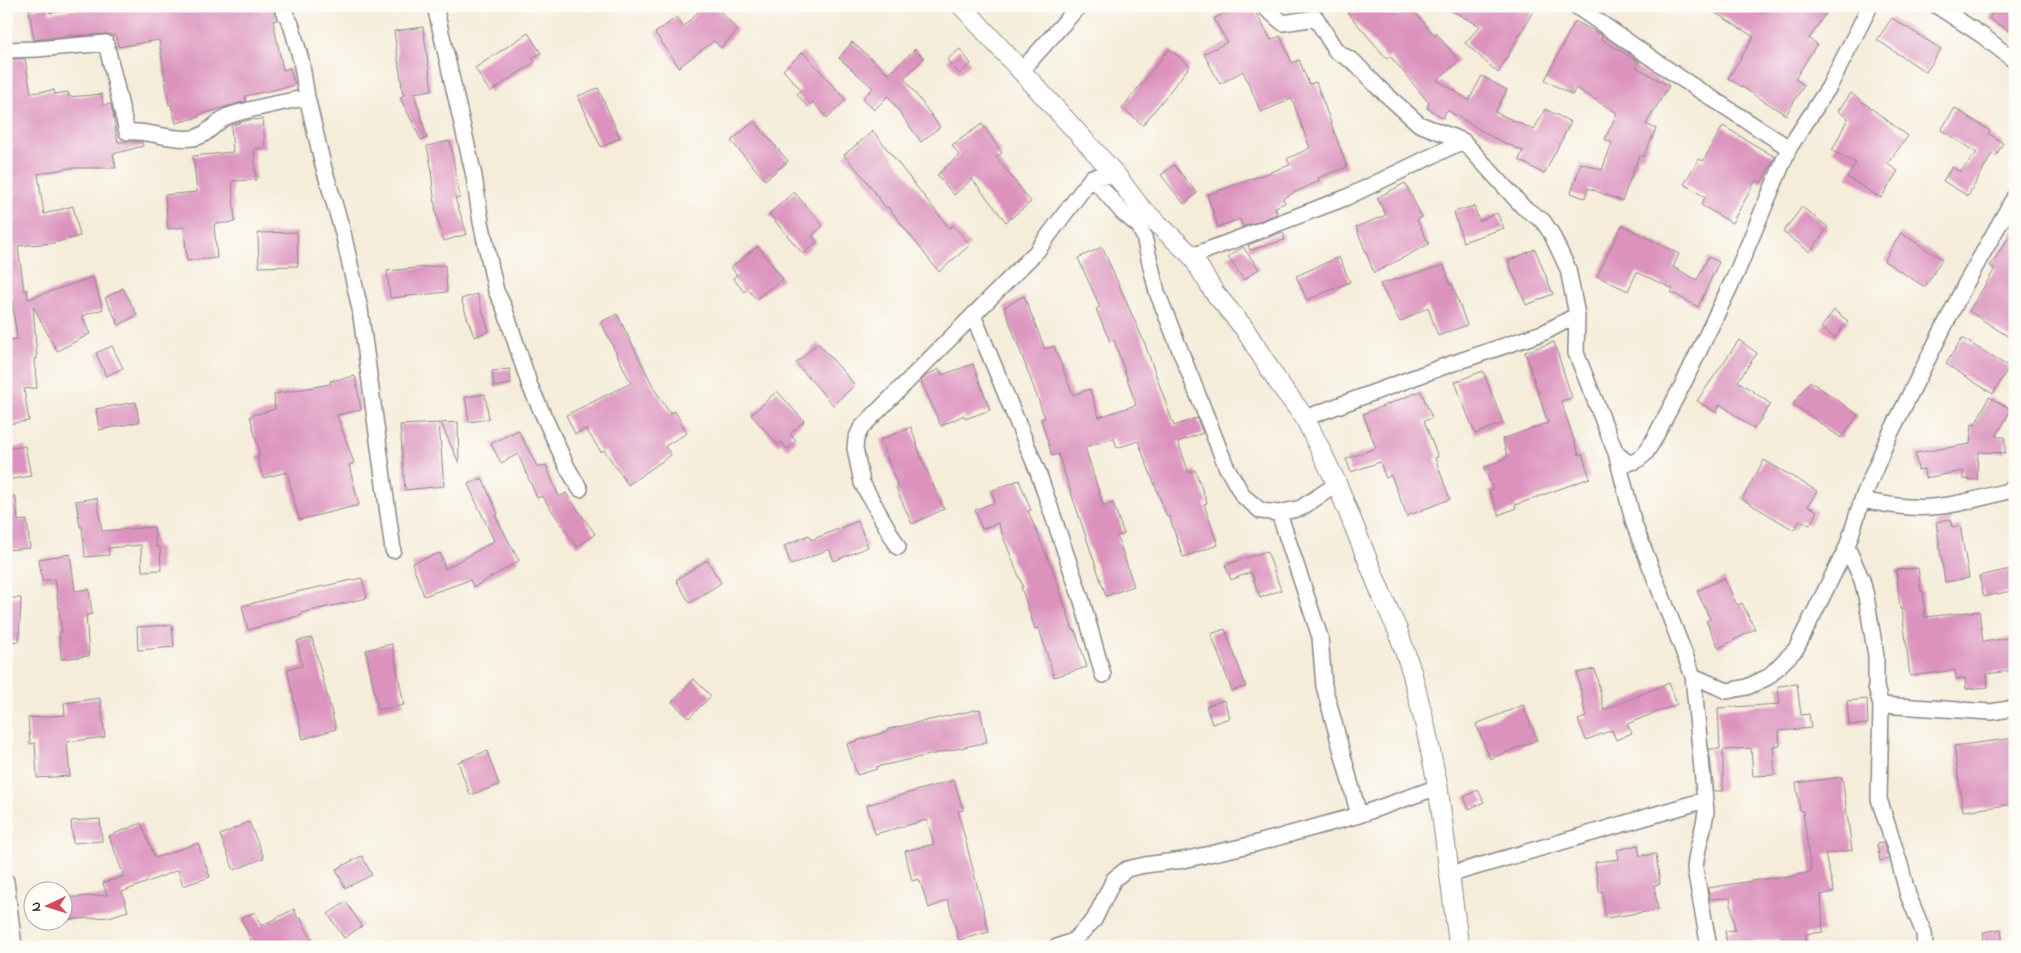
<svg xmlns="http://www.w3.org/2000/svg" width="2021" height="953" font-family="'Indie Flower',sans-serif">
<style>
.building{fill:#db92bd}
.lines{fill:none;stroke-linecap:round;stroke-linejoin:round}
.minor-casing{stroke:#8c878a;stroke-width:18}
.tertiary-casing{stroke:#8c878a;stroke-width:21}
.minor{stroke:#fff;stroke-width:15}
.tertiary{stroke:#fff;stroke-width:19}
</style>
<rect width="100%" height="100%" fill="#fdfcf7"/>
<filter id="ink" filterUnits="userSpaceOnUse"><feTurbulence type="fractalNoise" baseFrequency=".02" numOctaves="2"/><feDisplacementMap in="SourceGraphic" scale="10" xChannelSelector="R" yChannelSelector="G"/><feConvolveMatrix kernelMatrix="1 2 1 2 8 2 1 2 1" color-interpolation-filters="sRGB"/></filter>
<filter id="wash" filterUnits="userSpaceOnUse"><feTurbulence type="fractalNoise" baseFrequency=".0096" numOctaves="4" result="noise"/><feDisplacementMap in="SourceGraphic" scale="20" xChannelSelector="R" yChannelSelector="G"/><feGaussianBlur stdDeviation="1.12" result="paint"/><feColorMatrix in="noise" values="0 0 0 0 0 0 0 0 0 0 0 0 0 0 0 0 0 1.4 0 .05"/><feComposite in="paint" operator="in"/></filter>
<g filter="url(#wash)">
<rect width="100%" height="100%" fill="#f5ecd9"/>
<g id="blocks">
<path class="building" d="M49,6L50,13L97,6H272L277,20L273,21L283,70L290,68L295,85L245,96L246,101L199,115V117L176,123L171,105H169L159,40L118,47L116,36L106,34L74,36L73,35L34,40L29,10Z
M704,6H715L738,30L721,48L714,41L679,67L655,33L677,17L683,27Z
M1235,6H1252L1271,40L1280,36L1292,63L1299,60L1309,84L1316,82L1347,167L1318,178L1319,181L1283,198L1285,203L1275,207L1277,214L1243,227L1240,219L1218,227L1207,195L1290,165L1287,159L1310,148L1292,99L1261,112L1243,71L1220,84L1204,54L1227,42L1214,19Z
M1355,6H1410L1435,36L1436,33L1459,61L1437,80L1469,100L1482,76L1507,90L1495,112L1534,130L1545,109L1571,122L1544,174L1519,160L1523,151L1492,137L1447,110L1443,118L1427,108L1429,103L1390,56L1387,59L1348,13Z
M1443,6H1536L1498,73L1465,43L1480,26Z
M1705,6H1830L1809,39L1817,44L1795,79L1804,85L1786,115L1728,78L1754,37Z
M1996,6H2015V34L1989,19Z
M1892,18L1941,49L1926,72L1877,40Z
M1575,21L1600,34L1602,36L1601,39L1639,62L1636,67L1669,86L1646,124L1656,129L1643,157L1639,156L1622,201L1588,188L1585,198L1571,193L1581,163L1602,170L1612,143L1605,139L1617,113L1576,88L1572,95L1545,80Z
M423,27L432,90L414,93L427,138L421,140L400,97L407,94H403L394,31Z
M528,33L541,53L532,58L535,62L490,92L475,68Z
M852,42L889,74L915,49L924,58L904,78L940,127L921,142L888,96L874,110L863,98L873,88L839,58Z
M960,49L971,64L959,74L947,60Z
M1169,49L1190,66L1143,125L1122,108Z
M803,52L846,100L827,118L813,102L808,107L797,94L801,90L783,70Z
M6,59H25L31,93L54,90L55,94L68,92L69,97L102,94L103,105L111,104L118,142H142L143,146L113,154L116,168H69L38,174L44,214L73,206L80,236L53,243L18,246L24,290H27L28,299L93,277L103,309L82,316L90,334L57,351L33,306L37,359H34L37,388L24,389L29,421L6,424V340L17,339L10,286H6Z
M598,88L620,138L601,147L578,96Z
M1851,93L1908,136L1887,164L1898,171L1881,198L1847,177L1856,163L1832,151L1848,118L1838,111Z
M1955,108L1990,131L1988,133L2003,143L1996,156L1992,154L1968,196L1943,181L1952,167L1960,172L1977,153L1941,130Z
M263,119L265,148L254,149L256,180L232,181L235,222L214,224L217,258L187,261L184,227L168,229L165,195L197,192L193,156L233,152L231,125L249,120Z
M754,121L788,161L765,180L731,141Z
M982,124L1002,153L996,157L1031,202L1006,222L972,179L954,195L937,175L959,155L952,145Z
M1723,126L1775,157L1761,183L1756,180L1732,223L1701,205L1705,197L1684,184L1699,159L1703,161Z
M873,131L949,228L953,225L970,245L939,272L888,207L886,208L865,179L844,155Z
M450,141L460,198H455L467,234L444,241L436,214L431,171H432L427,146Z
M1174,165L1197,193L1184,204L1161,175Z
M1405,183L1422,217L1417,220L1429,244L1374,273L1356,227L1386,215L1377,198Z
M794,192L823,226L812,236L817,242L803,254L769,214Z
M1474,206L1479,221L1497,213L1504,228L1463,242L1454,212Z
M1802,207L1828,227L1810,252L1783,232Z
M1622,225L1679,254L1673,267L1697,280L1708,257L1719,262L1698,307L1671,292L1673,289L1637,272L1628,291L1597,276Z
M2015,228V341L1969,311L1995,269L1990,266Z
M297,232L298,266L259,267L258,233Z
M1283,232L1285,240L1250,250L1248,245Z
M1901,233L1942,259L1925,287L1884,261Z
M758,246L783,279L756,299L748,289L744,292L733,278L737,275L731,267Z
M1102,247L1145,344L1174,426L1197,418L1203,433L1178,442L1189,473L1195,470L1207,503L1204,504L1218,545L1183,557L1169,516L1167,517L1138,441L1117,448L1114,438L1085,447L1103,506L1113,503L1124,534L1117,536L1134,586L1106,596L1058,454L1052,456L1041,419L1045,418L1004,307L1024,296L1045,349L1054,346L1073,395L1090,389L1099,417L1136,405L1114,340L1110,342L1096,309L1100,307L1078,258Z
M1243,247L1259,269L1244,280L1228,257Z
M1535,249L1553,294L1526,305L1508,261Z
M1339,257L1350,282L1307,300L1296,276Z
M445,265L447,292L390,298L387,271Z
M1444,265L1450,285L1452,284L1467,325L1438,336L1428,307L1400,322L1380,284Z
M123,288L137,315L119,325L105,298Z
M477,294L489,331L474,337L461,299Z
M1834,310L1848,321L1835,338L1821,328Z
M617,314L657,394H658L670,414L675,411L687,433L665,446L671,455L628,485L604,450L601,452L586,429L575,434L566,415L631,383L601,322Z
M1962,338L2009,367L1993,394L1946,364Z
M1739,340L1757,353L1738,381L1771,404L1754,429L1720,404L1716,412L1697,401Z
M1554,342L1572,398L1561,401L1579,455L1582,454L1590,478L1515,505L1516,508L1499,515L1489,491L1493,489L1484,468L1508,457L1502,439L1548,423L1525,352Z
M818,343L855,385L833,405L796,363Z
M112,346L123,368L106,376L96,353Z
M973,364L990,410L965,419L964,415L941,426L921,381L927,375L939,369L942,375Z
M510,369L511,384L494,387L492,371Z
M1483,371L1503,423L1475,434L1455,382Z
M355,376L361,410L337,415L354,463L349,465L359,505L299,520L287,472L263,478L257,456L260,455L250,416L275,409L274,394L331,384L330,381Z
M1810,381L1858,415L1841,438L1793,404Z
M777,391L804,421L790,434L796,441L787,449L781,442L778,445L751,415Z
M1421,391L1432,418L1424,421L1438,457L1435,458L1450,499L1407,516L1391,475L1386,478L1380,462L1351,472L1346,459L1376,448L1363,414Z
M485,394L489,419L469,422L465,397Z
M1989,397L2011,409L1996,437H2005V453L1978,452L1977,480L1963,479V471L1925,478L1924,469L1918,470L1915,453L1970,444L1972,424L1975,425Z
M136,402L139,422L99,430L96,409Z
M458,422L459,463L441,423Z
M439,423L444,486L405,490L400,425Z
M911,427L922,460L944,509L912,524L896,488L898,487L880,440Z
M518,430L538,468L546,465L559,497L566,493L595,534L577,547L542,496L537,498L518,454L501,463L491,444Z
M25,446L31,476L6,480V449Z
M1764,460L1817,491L1808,506L1817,511L1810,525L1800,520L1794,530L1742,499Z
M482,478L498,514L495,515L519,561L474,587L470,580L424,596L412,563L440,553L445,569L494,541L468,484Z
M1019,480L1031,510L1028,511L1055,576L1073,630H1075L1087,667L1054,677L1039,628L1035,629L1021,587H1023L998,523L982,529L975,510L995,502L991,491Z
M6,497H16L18,521L27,520L30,548L6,550Z
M97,498L102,531L154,527L156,547H160L161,570L142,571L141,545L108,548L109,555L85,557L82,526L80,527L76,501Z
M1950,519L1952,527L1960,525L1969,578L1945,582L1936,522Z
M858,521L868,547L834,561L829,549L791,565L784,546L809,535L811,540Z
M1267,551L1281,590L1260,598L1251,572L1231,580L1225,565Z
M70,554L75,591L89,589L92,614L86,615L89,656L61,659L59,632H62L55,579L42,581L39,559Z
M707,560L721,583L690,603L676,580Z
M1918,568L1921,591H1923L1925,617L1979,611L1983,642L2015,637V670L1987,674L1988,687L1966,689L1965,678L1956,679L1955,670L1910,676L1902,609H1900L1896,570Z
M2015,568V590L1984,597L1979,576Z
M362,578L367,598L301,613L302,615L248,630L242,606L296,592Z
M1724,578L1737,605L1742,603L1755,629L1719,648L1706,621L1710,619L1697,591Z
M9,598H21L19,642L7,641Z
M172,625L174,647L138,650L137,627Z
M1225,629L1246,686L1232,691L1211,634Z
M312,638L336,729L303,739L287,669L302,666L297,641Z
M392,644L404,705L378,710L366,650Z
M1595,669L1604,710L1669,683L1677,704L1627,724L1632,733L1616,740L1612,730L1586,740L1578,720L1586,717L1577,673Z
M694,679L711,696L689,718L672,702Z
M1797,684L1801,715L1809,714L1811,728L1779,731L1780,746H1773L1775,775L1753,776L1751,748L1723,750V791H1714L1709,749H1720L1718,708L1780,704L1778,686Z
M100,698L105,737L67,742L70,776L37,778L35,743L30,744L28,718L65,715L64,703Z
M1867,699L1868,724L1849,725L1847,701Z
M1224,700L1230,718L1212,724L1206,706Z
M1523,705L1537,740L1490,759L1476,724Z
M980,709L987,742L876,767L877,769L857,775L847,744L888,731V729Z
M2015,738V804L1963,811L1954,746Z
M487,751L499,785L470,795L458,762Z
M1842,777L1852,850L1825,854L1834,892L1821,895L1823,932L1806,934L1807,947H1779L1778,939L1727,945L1725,931L1735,930L1730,898L1710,899L1708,888L1784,876V878L1811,872L1803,811H1800L1796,783Z
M954,780L963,810L958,811L989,932L959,940L948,900L929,908L919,879L912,881L905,851L934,844L927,820L875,834L867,805Z
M1478,790L1484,802L1469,809L1464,797Z
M100,819L102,841L73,843L71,821Z
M249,822L264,858L234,870L220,835Z
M141,823L155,858L198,843L210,877L183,886L178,870L122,892L128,911L109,917L62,920V898L107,895L103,883L124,876L109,836Z
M1883,843L1889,859L1880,861L1877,844Z
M1638,845L1640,856L1656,854L1660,884L1654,885L1658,910L1606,918L1602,891L1599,892L1595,862L1619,859L1617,850Z
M362,856L372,875L345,888L336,869Z
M346,902L362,926L344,938L328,914Z
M294,909L298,919L300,917L315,947H254L241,918L255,912L261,926Z
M2001,929L2003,947H1985L1983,932Z"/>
</g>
</g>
<g filter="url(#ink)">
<use href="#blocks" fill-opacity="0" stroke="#8c878a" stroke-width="1"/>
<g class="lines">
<g class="minor-casing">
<path id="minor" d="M281,6L291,24L301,60L307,97L323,165L343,233L360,309L393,550
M435,6L474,176L481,222L496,291L504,307L530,386L567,467L580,489
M1263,6L1283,23L1316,18L1336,51L1354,62L1379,88L1419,124L1463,141L1523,207L1543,221L1551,233L1568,269L1577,315L1576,353L1616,453L1634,524L1693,676L1706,811C1704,831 1696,849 1695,869L1709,947
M1576,6L1679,77L1789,148
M1937,6L1983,36L2015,61
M6,50L37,49L106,43L127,132C149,130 170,141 192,138C207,137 216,121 228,116C250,108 283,103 307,97
M1022,70L1079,6
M1092,177L1123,213L1139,226L1144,237L1157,292L1226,466L1243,496L1261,511L1279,513L1301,508L1337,484
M1192,256L1345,198L1463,141
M973,315L1038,472L1082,601L1103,675
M1305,418L1445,366L1545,332L1577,315
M1616,453L1628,463L1636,461L1645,454L1653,441L1685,380L1736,274L1789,148L1829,87L1870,6
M1862,500C1877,503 1893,506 1908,507C1944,510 1981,498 2015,489
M1279,513L1320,637L1324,686L1359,815
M898,547L862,483L855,448L856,439L861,428L1037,251L1092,177L1116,175
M1847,547L1862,580L1866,596L1876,656V687L1881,705L1879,799L1899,861L1908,895L1924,933L1925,947
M1693,676L1727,691L1747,687L1768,677L1796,649L1847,547L1862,500L1888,438L1965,285L2015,196
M1881,705L1991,712L2015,708
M1448,875L1705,800
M6,881L14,947
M1057,947L1073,941L1094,920L1114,879L1127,869L1145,865L1183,860L1254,844L1359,815L1438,787"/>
</g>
<g class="tertiary-casing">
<path id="tertiary" d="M962,6L1116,175L1140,207L1192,256L1214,292L1244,328L1278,382L1305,418L1337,484L1383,598L1398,631L1412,673L1425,725L1438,787L1459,947"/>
</g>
<use href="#minor" class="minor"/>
<use href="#tertiary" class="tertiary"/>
</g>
</g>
<rect width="2021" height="953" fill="none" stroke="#fdfcf7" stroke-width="25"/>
<g transform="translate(48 906) rotate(266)"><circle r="24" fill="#fdfcf7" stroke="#a5a5ac"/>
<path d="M0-4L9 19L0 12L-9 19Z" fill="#d1495b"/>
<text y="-8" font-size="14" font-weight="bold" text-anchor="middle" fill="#22223b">N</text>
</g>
</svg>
